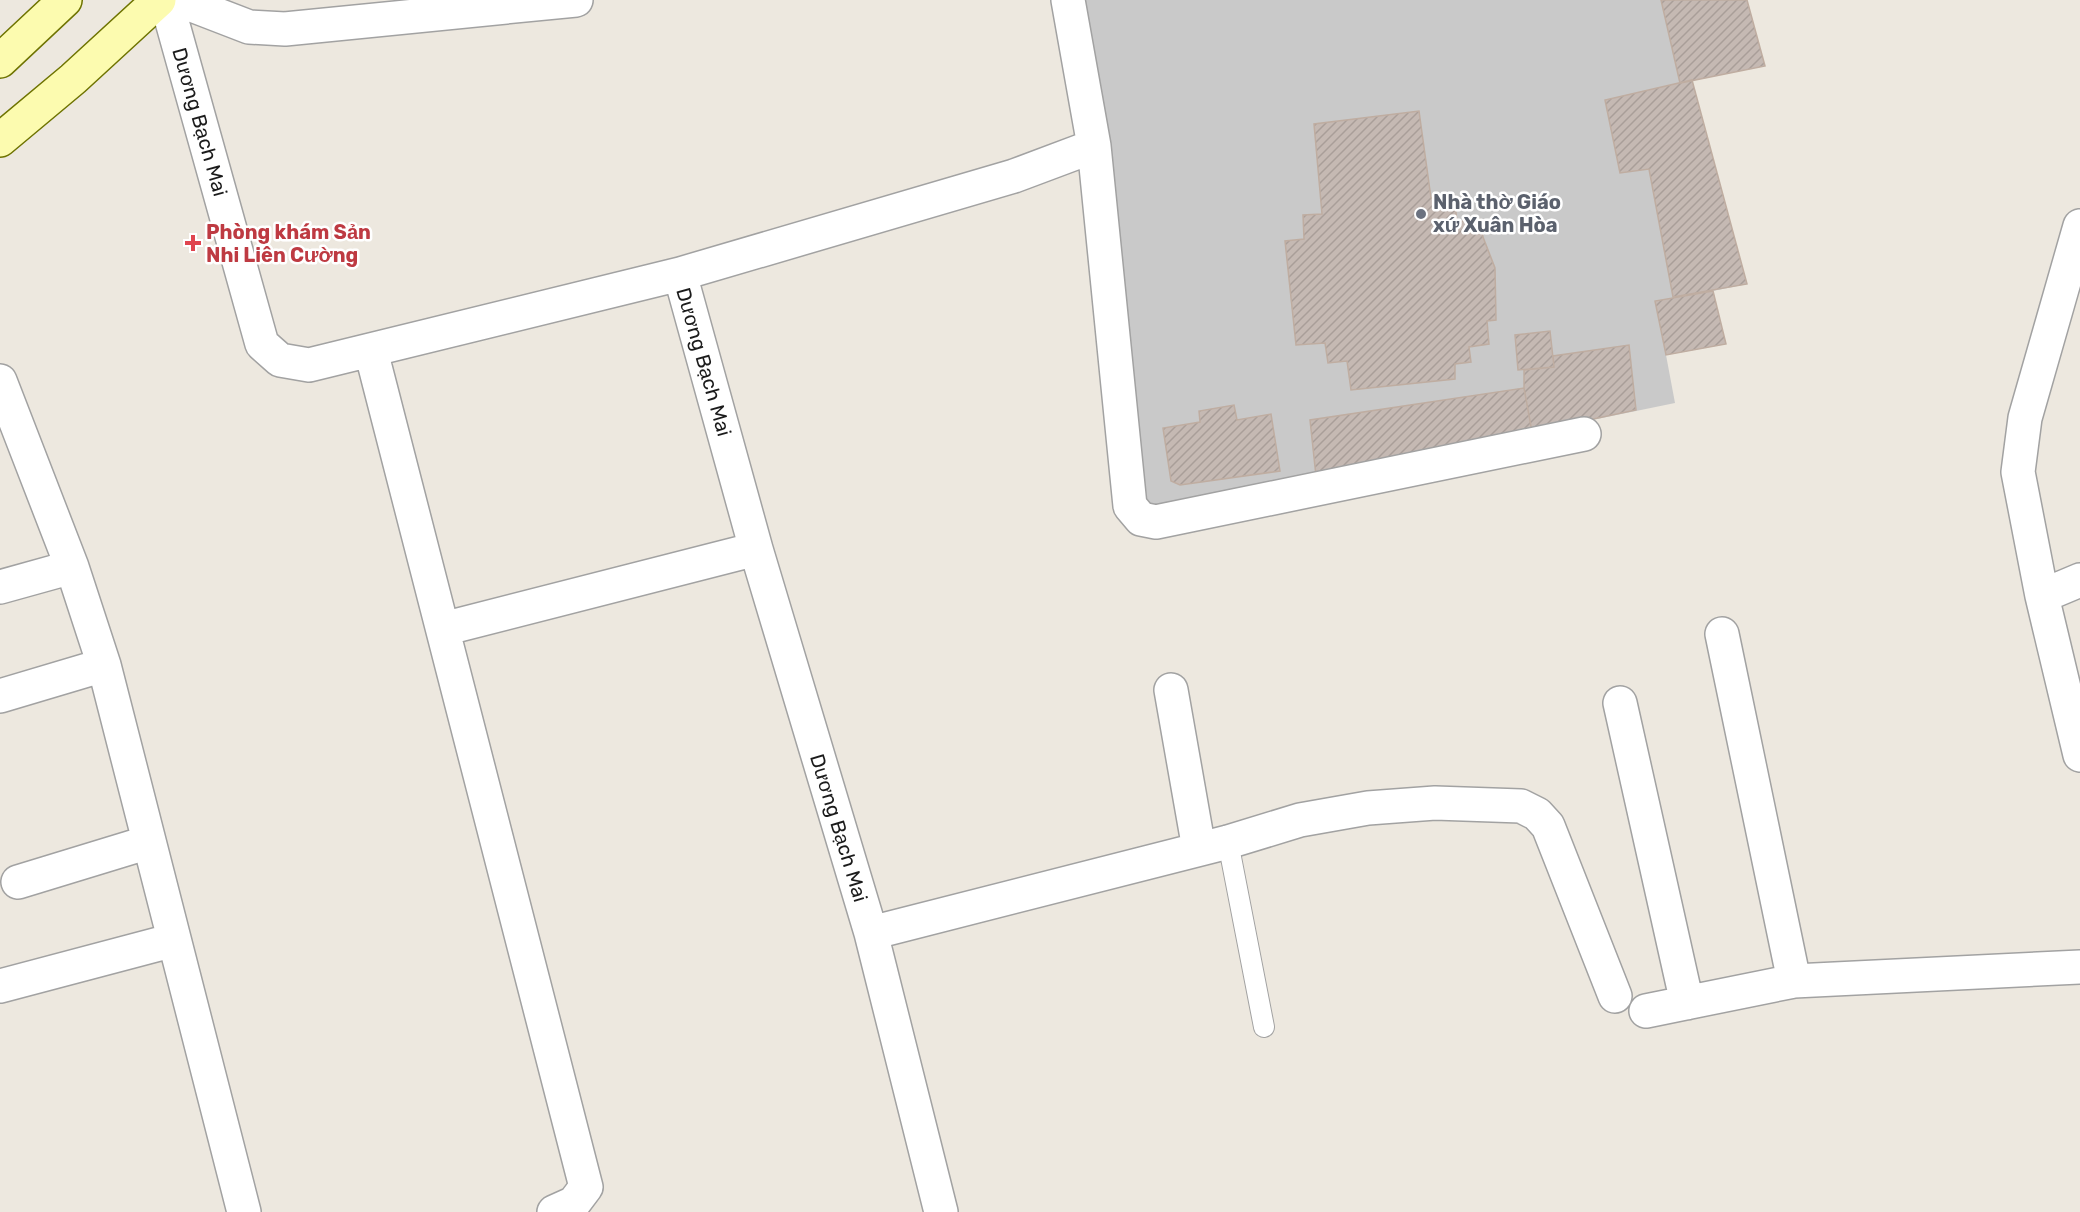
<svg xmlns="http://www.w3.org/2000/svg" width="2080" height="1212" font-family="Rubik,sans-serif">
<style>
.religious{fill:#c9c9c9}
.building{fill:url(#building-hatch);stroke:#bfada1;stroke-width:1.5}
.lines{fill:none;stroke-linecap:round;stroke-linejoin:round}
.lane-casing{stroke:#a2a2a2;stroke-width:22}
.street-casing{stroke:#a2a2a2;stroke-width:36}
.secondary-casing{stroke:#6e7300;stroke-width:36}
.lane{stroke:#fff;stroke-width:20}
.street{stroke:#fff;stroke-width:33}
.secondary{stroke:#fcfbaf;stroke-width:33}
.worship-dot{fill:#6b7280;stroke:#fff;stroke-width:2}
.health-dot{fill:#e0444e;stroke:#fff;stroke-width:2}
.labels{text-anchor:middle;stroke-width:5;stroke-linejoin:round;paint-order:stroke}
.street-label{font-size:20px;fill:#1b1b1b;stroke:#fff}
.worship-label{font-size:20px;font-weight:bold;fill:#5b616d;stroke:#fff;text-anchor:start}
.health-label{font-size:20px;font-weight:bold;fill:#be3a42;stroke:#fff;text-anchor:start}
</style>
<defs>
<pattern id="building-hatch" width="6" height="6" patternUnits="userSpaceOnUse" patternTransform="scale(1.5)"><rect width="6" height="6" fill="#c5b9b3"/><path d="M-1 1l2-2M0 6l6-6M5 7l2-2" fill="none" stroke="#a99e99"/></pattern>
</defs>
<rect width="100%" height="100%" fill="#ede8df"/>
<path class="religious" d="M1081,0H1747L1692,80L1747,284L1713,291L1726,344L1666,355L1675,403L1157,509L1147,507L1142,496Z"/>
<path class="building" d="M1661,0H1747L1765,66L1680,83Z
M1692,80L1747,284L1673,297L1649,169L1620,173L1605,100Z
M1419,111L1431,198L1454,195L1457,222L1480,219L1483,237L1495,268L1496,320L1487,321L1489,344L1469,347L1471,362L1455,364V379L1351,390L1347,361L1328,363L1325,343L1296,345L1285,241L1304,239L1303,215L1322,214L1314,124Z
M1713,291L1726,344L1666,355L1655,301Z
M1550,331L1554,367L1518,370L1515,335Z
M1629,345L1636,410L1532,432L1524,388V370L1554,367L1553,356Z
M1524,388L1532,432L1316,476L1310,420Z
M1234,405L1237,420L1271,414L1280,471L1180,485L1171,481L1163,428L1200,422L1199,411Z"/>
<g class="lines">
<g class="lane-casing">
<path id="lane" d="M1228,842L1264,1027"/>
</g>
<g class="street-casing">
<path id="street" d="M166,0L262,344L280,360L309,365L680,274L756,549L871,933L941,1212
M179,0L249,27L285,29L576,0
M1068,0L1094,146L1130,506L1141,519L1156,522L1584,434
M2080,226L2025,418L2018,472L2042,596L2080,755
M680,274L1014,176L1094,146
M371,351L586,1187L574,1203L554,1212
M0,381L72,567L104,665L244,1212
M0,587L72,567
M2042,596L2080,580
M443,629L756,549
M1722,634L1794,981
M1171,690L1199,849
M0,696L104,665
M1620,703L1687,1003
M18,882L149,842
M871,933L1228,842L1300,820L1368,808L1435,803L1521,806L1537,814L1548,826L1615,996
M0,986L174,940
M1646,1011L1794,981L2080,967"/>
</g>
<g class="secondary-casing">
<path id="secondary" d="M0,61L65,0
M0,140L73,79L159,0"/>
</g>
<use href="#lane" class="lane"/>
<use href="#street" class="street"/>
<use href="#secondary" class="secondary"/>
</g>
<circle class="worship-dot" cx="1421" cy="214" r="6"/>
<path class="health-dot" d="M190 234h6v6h6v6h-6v6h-6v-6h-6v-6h6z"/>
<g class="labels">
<g class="street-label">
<text transform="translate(200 122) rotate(74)" y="7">Dương Bạch Mai</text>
<text transform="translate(704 362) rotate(74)" y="7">Dương Bạch Mai</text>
<text transform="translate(839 828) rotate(73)" y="7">Dương Bạch Mai</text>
</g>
<g class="worship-label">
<text x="1433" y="209">Nhà thờ Giáo<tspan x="1433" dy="23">xứ Xuân Hòa</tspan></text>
</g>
<g class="health-label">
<text x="206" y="239">Phòng khám Sản<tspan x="206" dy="23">Nhi Liên Cường</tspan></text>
</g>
</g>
</svg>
